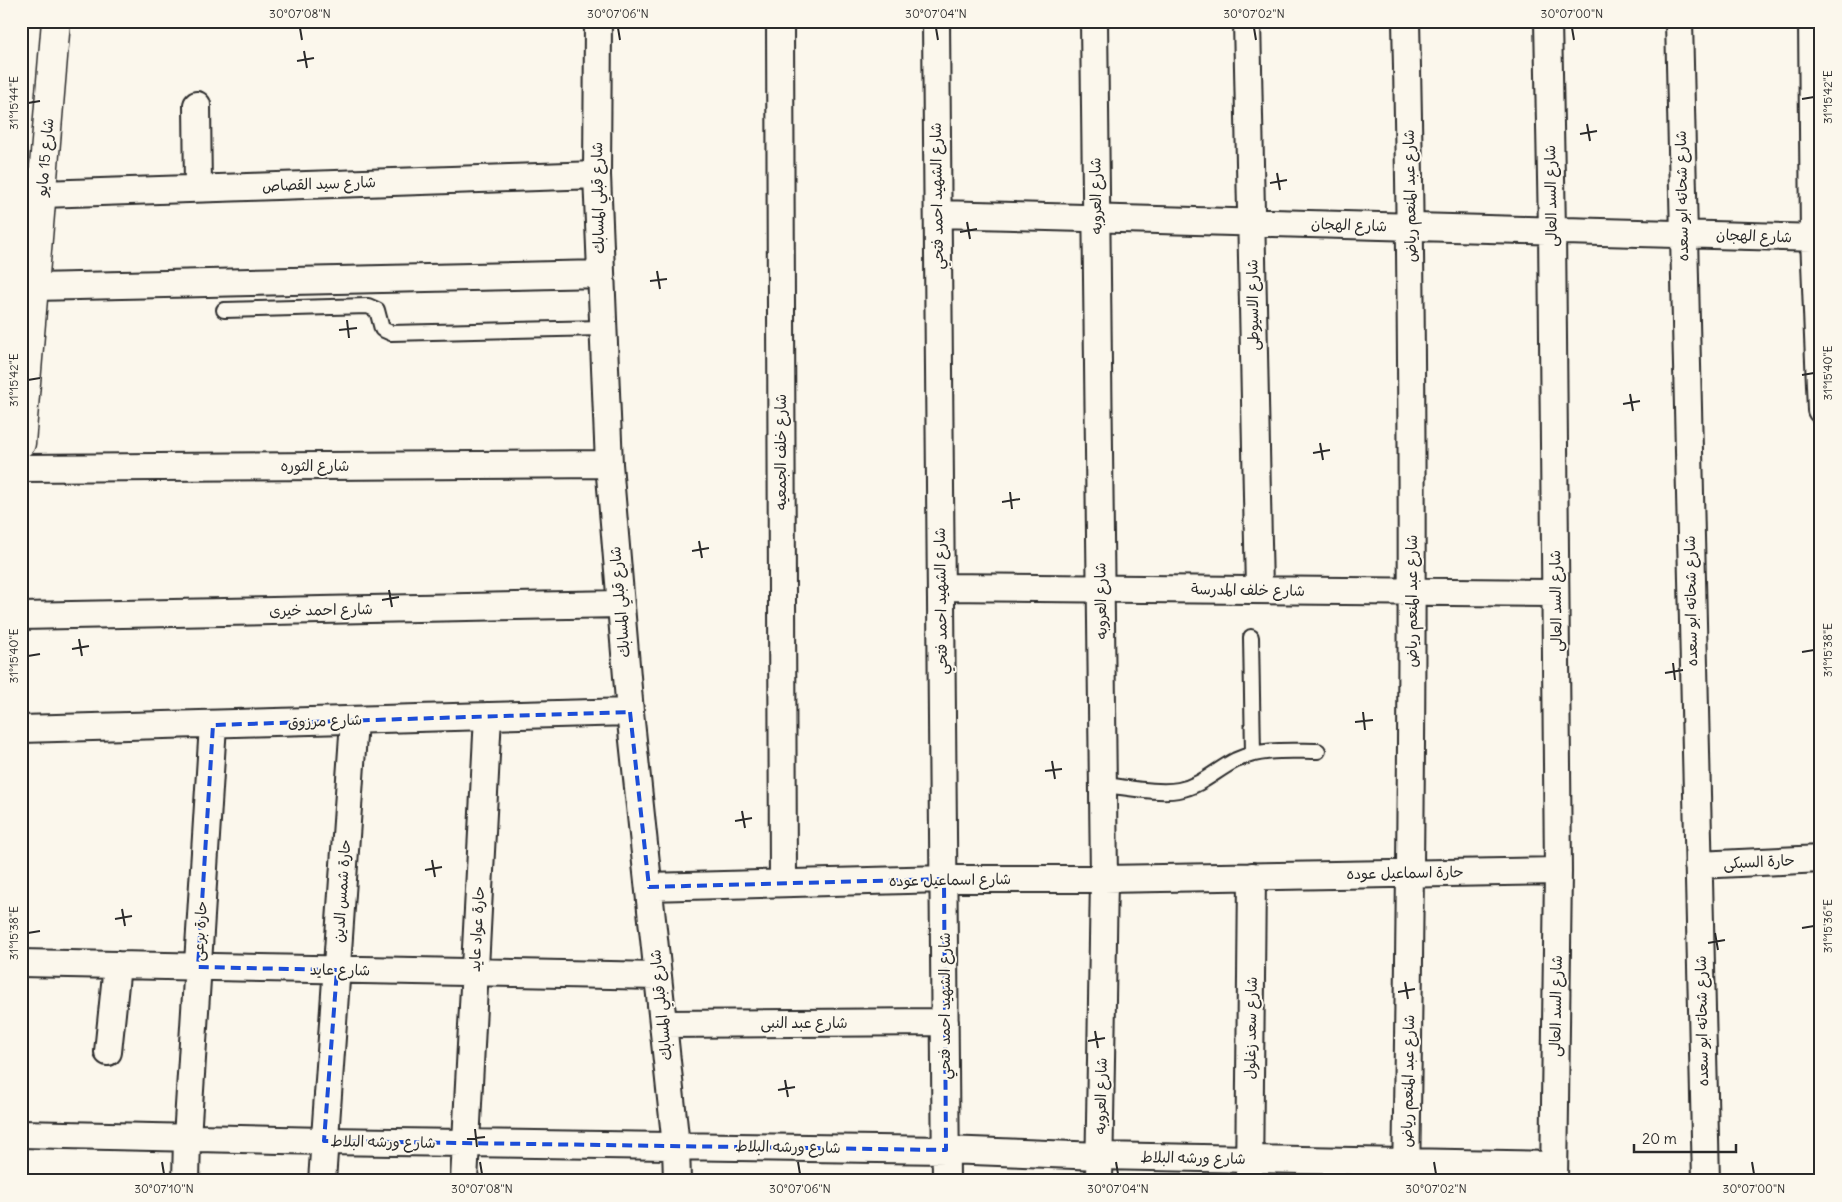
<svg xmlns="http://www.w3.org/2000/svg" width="1842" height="1202" font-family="Delius,'Playpen Sans Arabic',sans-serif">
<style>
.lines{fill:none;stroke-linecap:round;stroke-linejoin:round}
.lane-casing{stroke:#2b2b2b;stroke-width:18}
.street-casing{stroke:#2b2b2b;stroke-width:30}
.secondary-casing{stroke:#2b2b2b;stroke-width:31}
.lane{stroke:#fbf7ec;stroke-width:14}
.street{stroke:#fbf7ec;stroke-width:26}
.secondary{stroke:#fbf7ec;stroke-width:28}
.marked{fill:none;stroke:#1d4ed8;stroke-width:4;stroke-dasharray:10 6;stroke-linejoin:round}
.ticks{fill:none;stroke:#2b2b2b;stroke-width:2}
.labels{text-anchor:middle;stroke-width:4;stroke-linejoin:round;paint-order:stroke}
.street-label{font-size:15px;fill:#2b2b2b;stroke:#fbf7ec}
.neatline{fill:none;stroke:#2b2b2b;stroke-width:2}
.ticks-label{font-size:12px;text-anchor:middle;fill:#2b2b2b}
</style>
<rect width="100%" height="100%" fill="#fbf7ec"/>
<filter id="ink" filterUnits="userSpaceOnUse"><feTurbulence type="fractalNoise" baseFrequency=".02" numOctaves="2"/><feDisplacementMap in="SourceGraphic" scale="10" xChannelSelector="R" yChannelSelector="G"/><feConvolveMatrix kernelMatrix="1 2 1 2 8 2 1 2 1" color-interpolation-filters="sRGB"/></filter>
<g filter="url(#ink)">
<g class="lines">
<g class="lane-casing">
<path id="lane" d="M224,310L368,306L377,310L382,329L391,333L602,328
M1251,637L1253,754
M1103,785C1125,787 1158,794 1179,790C1201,786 1216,770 1236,760C1262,748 1291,751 1318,751"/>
</g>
<g class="street-casing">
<path id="street" d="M598,21L597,175L609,464L630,712L676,1146L677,1181
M780,21L783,883
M936,21L946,1181
M1094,21L1104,879L1099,1181
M1247,21L1259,590
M1406,21C1415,408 1412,794 1406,1180
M1548,21L1552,230L1558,871L1554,1181
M1679,21L1706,1181
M1812,21L1814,238L1821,410
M197,105L198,188
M42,194L597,175
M938,214L1821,238
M35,287L600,274
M21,468L609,464
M941,587L1555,593
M21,616L620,604
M21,729L630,712
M1698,865L1821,859
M649,887L944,879H1104L1558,871
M21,963L658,976
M663,1024L945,1022
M108,1052L117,965
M21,1134L324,1141L946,1150L1100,1156L1554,1165
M186,1181L187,1138L213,725
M322,1181L354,721
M464,1181L488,716
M1249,1181L1252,876"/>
</g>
<g class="secondary-casing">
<path id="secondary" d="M21,443L56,21"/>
</g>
<use href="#lane" class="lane"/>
<use href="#street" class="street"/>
<use href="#secondary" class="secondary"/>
</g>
</g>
<path class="marked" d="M630,712L649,887L944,879L946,1150L324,1141L337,970L198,967L213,725Z"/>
<path class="ticks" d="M300,28L302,40M618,28L620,40M936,28L938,40M1254,28L1256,40M1572,28L1574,40M304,51L307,68M297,61L314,58M1802,99L1814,97M28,103L40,101M1587,124L1590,141M1580,134L1597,131M1277,173L1280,190M1270,183L1287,180M967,222L970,239M960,232L977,229M657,271L660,289M650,281L667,279M347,320L349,338M339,330L357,328M1802,375L1814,373M28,380L40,378M1630,394L1633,411M1623,404L1640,401M1320,443L1323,460M1313,453L1330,450M1010,492L1012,509M1002,502L1020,499M699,541L702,558M692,551L709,548M389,590L392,607M382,600L399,597M79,639L82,656M72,649L89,646M1802,652L1814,650M28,656L40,654M1673,663L1675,680M1665,673L1683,670M1363,712L1365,730M1355,722L1373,720M1052,761L1055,779M1045,771L1062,769M742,811L745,828M735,821L752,818M432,860L435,877M425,870L442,867M122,909L125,926M115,919L132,916M1802,928L1814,926M28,933L40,931M1715,933L1718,950M1708,943L1725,940M1405,982L1408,999M1398,992L1415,989M1095,1031L1098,1048M1088,1041L1105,1038M785,1080L788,1097M778,1090L795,1087M475,1129L477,1147M467,1139L485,1137M162,1162L164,1174M480,1162L482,1174M798,1162L800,1174M1116,1162L1118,1174M1434,1162L1436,1174M1752,1162L1754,1174"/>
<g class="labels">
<g class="street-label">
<text transform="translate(45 157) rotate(-85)" y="5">شارع 15 مايو</text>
<text transform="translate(319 184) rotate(-2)" y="5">شارع سيد القصاص</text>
<text transform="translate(937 196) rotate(-91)" y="5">شارع الشهيد احمد فتحي</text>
<text transform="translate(1096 196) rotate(-91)" y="5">شارع العروبه</text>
<text transform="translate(1410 196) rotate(-91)" y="5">شارع عبد المنعم رياض</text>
<text transform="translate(1551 196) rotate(-91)" y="5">شارع السد العالى</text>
<text transform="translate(1682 196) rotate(-91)" y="5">شارع شحاته ابو سعده</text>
<text transform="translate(598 198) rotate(-91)" y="5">شارع قبلي المسابك</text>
<text transform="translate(1349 225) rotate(2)" y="5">شارع الهجان</text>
<text transform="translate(1754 236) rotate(2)" y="5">شارع الهجان</text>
<text transform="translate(1253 305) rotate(-91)" y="5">شارع الاسيوطى</text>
<text transform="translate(781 452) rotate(-90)" y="5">شارع خلف الجمعيه</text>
<text x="315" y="471">شارع الثوره</text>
<text transform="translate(1248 590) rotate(1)" y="5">شارع خلف المدرسة</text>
<text transform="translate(941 601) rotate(-91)" y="5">شارع الشهيد احمد فتحي</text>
<text transform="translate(1101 601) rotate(-91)" y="5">شارع العروبه</text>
<text transform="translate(1412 601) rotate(-90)" y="5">شارع عبد المنعم رياض</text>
<text transform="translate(1556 601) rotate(-91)" y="5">شارع السد العالى</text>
<text transform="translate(1691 601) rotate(-91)" y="5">شارع شحاته ابو سعده</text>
<text transform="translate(620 602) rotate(-95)" y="5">شارع قبلي المسابك</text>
<text transform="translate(321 610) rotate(-1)" y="5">شارع احمد خيرى</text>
<text transform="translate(325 721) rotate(-2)" y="5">شارع مرزوق</text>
<text transform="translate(1759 862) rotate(-3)" y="5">حارة السبكى</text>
<text transform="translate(1405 873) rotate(-1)" y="5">حارة اسماعيل عوده</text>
<text transform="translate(950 880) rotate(-1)" y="5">شارع اسماعيل عوده</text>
<text transform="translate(342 891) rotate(-86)" y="5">حارة شمس الدين</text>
<text transform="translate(477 929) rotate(-87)" y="5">حارة عواد عايد</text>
<text transform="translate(200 931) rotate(-86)" y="5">حارة برعى</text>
<text transform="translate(340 970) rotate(1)" y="5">شارع عايد</text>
<text transform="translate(661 1005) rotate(-96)" y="5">شارع قبلي المسابك</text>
<text transform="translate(945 1006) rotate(-90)" y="5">شارع الشهيد احمد فتحي</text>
<text transform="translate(1556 1006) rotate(-89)" y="5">شارع السد العالى</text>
<text transform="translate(1702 1021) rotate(-91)" y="5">شارع شحاته ابو سعده</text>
<text x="804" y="1028">شارع عبد النبى</text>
<text transform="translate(1251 1028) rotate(-89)" y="5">شارع سعد زغلول</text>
<text transform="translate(1408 1081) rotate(-89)" y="5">شارع عبد المنعم رياض</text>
<text transform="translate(1101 1096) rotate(-89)" y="5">شارع العروبه</text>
<text transform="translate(383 1142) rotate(1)" y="5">شارع ورشه البلاط</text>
<text transform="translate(788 1147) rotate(1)" y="5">شارع ورشه البلاط</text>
<text transform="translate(1193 1158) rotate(1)" y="5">شارع ورشه البلاط</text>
</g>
</g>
<rect width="1842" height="1202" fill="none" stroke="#fbf7ec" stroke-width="55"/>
<path d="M1634 1144v8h102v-8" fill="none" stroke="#2b2b2b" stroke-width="2.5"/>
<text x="1642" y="1144" font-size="15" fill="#2b2b2b" stroke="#fbf7ec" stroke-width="4" paint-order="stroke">20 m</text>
<rect x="28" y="28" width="1786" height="1146" class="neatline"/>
<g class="ticks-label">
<text x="300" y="18">30°07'08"N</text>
<text x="618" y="18">30°07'06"N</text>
<text x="936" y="18">30°07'04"N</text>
<text x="1254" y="18">30°07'02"N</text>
<text x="1572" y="18">30°07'00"N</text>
<text transform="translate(1828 97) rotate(-90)" y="4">31°15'42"E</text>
<text transform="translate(14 103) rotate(-90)" y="4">31°15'44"E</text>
<text transform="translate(1828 373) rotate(-90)" y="4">31°15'40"E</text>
<text transform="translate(14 380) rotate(-90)" y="4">31°15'42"E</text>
<text transform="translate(1828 650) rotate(-90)" y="4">31°15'38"E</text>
<text transform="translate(14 656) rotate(-90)" y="4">31°15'40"E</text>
<text transform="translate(1828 926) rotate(-90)" y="4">31°15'36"E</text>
<text transform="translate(14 933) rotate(-90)" y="4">31°15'38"E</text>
<text x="164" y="1193">30°07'10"N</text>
<text x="482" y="1193">30°07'08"N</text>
<text x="800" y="1193">30°07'06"N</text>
<text x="1118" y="1193">30°07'04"N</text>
<text x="1436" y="1193">30°07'02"N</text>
<text x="1754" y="1193">30°07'00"N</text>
</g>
</svg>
